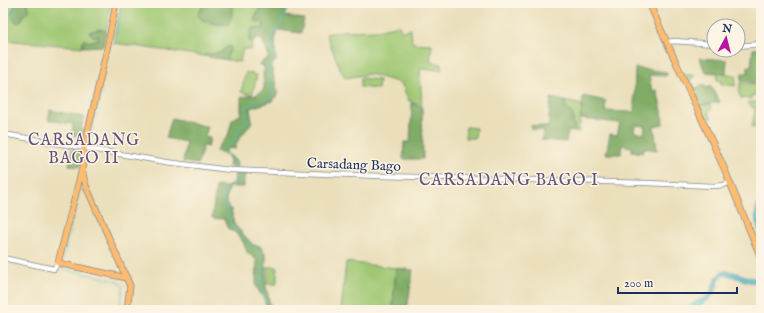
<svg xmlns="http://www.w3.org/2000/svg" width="764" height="313" font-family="'IM FELL English',serif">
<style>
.green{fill:#a0c873;stroke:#5e7c68}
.forest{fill:#80ac65;stroke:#4e6e62;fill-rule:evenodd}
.water{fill:#4cb9c6;stroke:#347492}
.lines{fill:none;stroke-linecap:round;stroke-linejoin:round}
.stream{stroke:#4cb9c6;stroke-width:1}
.river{stroke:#4cb9c6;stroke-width:7}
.minor-casing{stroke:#82878c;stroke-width:6}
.major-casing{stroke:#82878c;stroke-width:7}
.minor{stroke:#fff;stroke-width:4.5}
.major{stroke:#febc70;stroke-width:5.5}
.labels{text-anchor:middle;stroke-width:3;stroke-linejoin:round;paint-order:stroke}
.street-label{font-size:14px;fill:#1b2f5e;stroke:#fcf5e5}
.quarter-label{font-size:16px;letter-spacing:1px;fill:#63537b;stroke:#fcf5e5}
</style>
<rect width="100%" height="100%" fill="#fcf5e5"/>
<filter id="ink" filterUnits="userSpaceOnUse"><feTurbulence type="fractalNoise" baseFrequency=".025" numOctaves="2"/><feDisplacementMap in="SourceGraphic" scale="8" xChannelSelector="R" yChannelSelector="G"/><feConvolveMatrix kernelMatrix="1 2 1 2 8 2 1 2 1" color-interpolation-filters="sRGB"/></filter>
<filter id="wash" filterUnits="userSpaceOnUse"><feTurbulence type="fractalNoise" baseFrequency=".012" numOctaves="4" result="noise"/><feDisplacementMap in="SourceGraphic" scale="16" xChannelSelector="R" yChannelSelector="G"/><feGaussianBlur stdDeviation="0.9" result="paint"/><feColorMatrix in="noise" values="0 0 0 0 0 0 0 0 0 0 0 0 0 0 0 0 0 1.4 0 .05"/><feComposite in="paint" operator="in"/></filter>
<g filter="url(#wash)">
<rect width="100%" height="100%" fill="#eadfba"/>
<path class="green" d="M3,3H16L11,15L17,23L23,19V15L26,13L29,7L26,3H111L106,31L99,29L96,30L93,36H98L99,39L88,42L84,39L82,47L3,40V34L7,32V23L3,27V9H5L4,3Z
M121,3H205L201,20L216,24L228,25L232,13V4L230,3H251L253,6L260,9L255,17L257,22H261L264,24L263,29L255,28L251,30L249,40L253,42L251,50L243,49L240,62L227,60L228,53L230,49V46L219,53L207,54L203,56L113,43Z
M399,25L401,31L411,29L412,43L432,44L430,62L442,64L441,70L420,69L422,108L419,105L412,103V101H409L401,83L369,74L346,78L341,71L326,34L342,31L376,30Z
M246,72L257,75L252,95L241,92Z
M718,73L736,75L735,86L721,84V81L717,80Z
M685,75H694L695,77L691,78V80L693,87H690Z
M361,78L379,80L378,89L360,87Z
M740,83L756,84L755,96H751V99L741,98L739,94Z
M565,101L582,105L579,132H576L573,122V115L566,107Z
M749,102H761V129L752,127L755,109L748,104Z
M710,104L712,109L708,111L711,118L706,120L699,106Z
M466,127L476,128L475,138H465Z
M346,262L396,268L393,304L395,310H341Z
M267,267H277V284H267Z"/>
<path class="forest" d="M16,3H26L29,7V11L23,15L20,22L17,23L11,14Z
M205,3L232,4V14L228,25C218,22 203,26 198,14Z
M251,3H289V7L285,16L304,19L301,33L278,30L275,41L276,61L271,66L278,93L273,101L250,108L252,122L237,142L235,149L227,148L226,152C231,158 237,158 237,167H229L230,160L227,155L216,151L217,148L228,136L232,120L241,114V97L256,95L264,89L263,72L265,71L263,65H259L264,60L267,59L269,57L262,39H255L253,42L249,41L252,28L263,29L264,25L261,22L254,20L260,9L253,6Z
M99,29L106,31L103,46L82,47L84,39L88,42L99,39L98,36H93L89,32Z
M230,46V52L228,53L227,60L203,56C207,52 213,55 219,53C224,52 224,47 230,46Z
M761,48V83L741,81L742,73H748V66H751L753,49Z
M700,58L727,60L726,74L705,72Z
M635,68L667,72V75L665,76L649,75L652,91L657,90L662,111L663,124L654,126L657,150L644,148L643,153L632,151V147L622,145L621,154H606L610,134L617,135L620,123L581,119L583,96L606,101L605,111L634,112ZM635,125L645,126L644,134L634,132Z
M704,85L706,88L711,86L720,102L699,106L692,89Z
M551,98L565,101L566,107L573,115V122L576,132L568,131L566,142L542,140L543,131L531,129V125L548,127Z
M412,103L419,105L422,108L423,159H403L404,142H410Z
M50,110L84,117L81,129L86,131L85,138L72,135L73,124L48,120Z
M172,118L208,127L205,136L210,138L208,147L203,146L198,164L183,162L186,142L166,138Z
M72,149L82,150L79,167L69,165Z
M244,172V187H229L226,199L229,209H231L234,224L253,245L260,246L266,256L265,281L271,310H266L265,301L256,286L257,260L247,252L243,242L235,232L229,230L226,225L224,219L212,218L216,186L226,187L234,183L235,173Z
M396,268L413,270L407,310H395L393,304Z"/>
<path class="water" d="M761,199V234C754,224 753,209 761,199Z
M725,271C737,270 750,281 761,277V282C748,286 735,274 722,275C717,280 718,286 715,292C711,300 702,304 695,308L693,304C697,302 703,300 707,296C715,288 713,274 725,271Z"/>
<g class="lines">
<path class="stream" d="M3,27L14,14L17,3
M115,43L122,3
M97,111L102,91
M94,123L97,114
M89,146L94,124
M236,168L231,157L225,152L227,146L235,140L240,126L248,121L246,111L247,106C254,102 262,102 268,99C279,94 268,73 268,64L273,60C274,52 271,43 274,35C277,24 289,13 289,3
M237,172V182L226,190L224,194V200L232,227L259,253L263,261V272L260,287L269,310
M63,259L80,187
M63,269L118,281L123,286L120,310"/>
<path class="river" d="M688,310L701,302"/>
</g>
</g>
<g filter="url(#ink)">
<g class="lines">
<g class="minor-casing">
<path id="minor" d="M667,42L675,41L714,44
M738,46L761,44
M3,134L166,162L230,170L380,176L647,183L714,186L724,185L730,182
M3,258L54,269L58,263"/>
</g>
<g class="major-casing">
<path id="major" d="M116,3L107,49L84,148L82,169L58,263L127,278
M649,3L724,168L761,258
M82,170L86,186L130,286L127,310"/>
</g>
<use href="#minor" class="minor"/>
<use href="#major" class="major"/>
</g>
</g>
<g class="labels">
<g class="street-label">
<text transform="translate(354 164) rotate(2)" y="5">Carsadang Bago</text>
</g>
<g class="quarter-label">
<text x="84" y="145">CARSADANG<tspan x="84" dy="18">BAGO II</tspan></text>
<text x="509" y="185">CARSADANG BAGO I</text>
</g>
</g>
<rect width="764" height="313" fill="none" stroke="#fcf5e5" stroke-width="16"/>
<g transform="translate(726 38) rotate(7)"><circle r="19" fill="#fcf5e5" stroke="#a2a6af"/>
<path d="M0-3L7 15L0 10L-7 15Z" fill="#b5179e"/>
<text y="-6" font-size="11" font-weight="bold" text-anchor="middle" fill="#1b2f5e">N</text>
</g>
<path d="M618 287v6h119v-6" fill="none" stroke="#1b2f5e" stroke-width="2"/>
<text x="624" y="287" font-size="12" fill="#1b2f5e" stroke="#fcf5e5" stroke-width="3" paint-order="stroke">200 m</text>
</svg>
